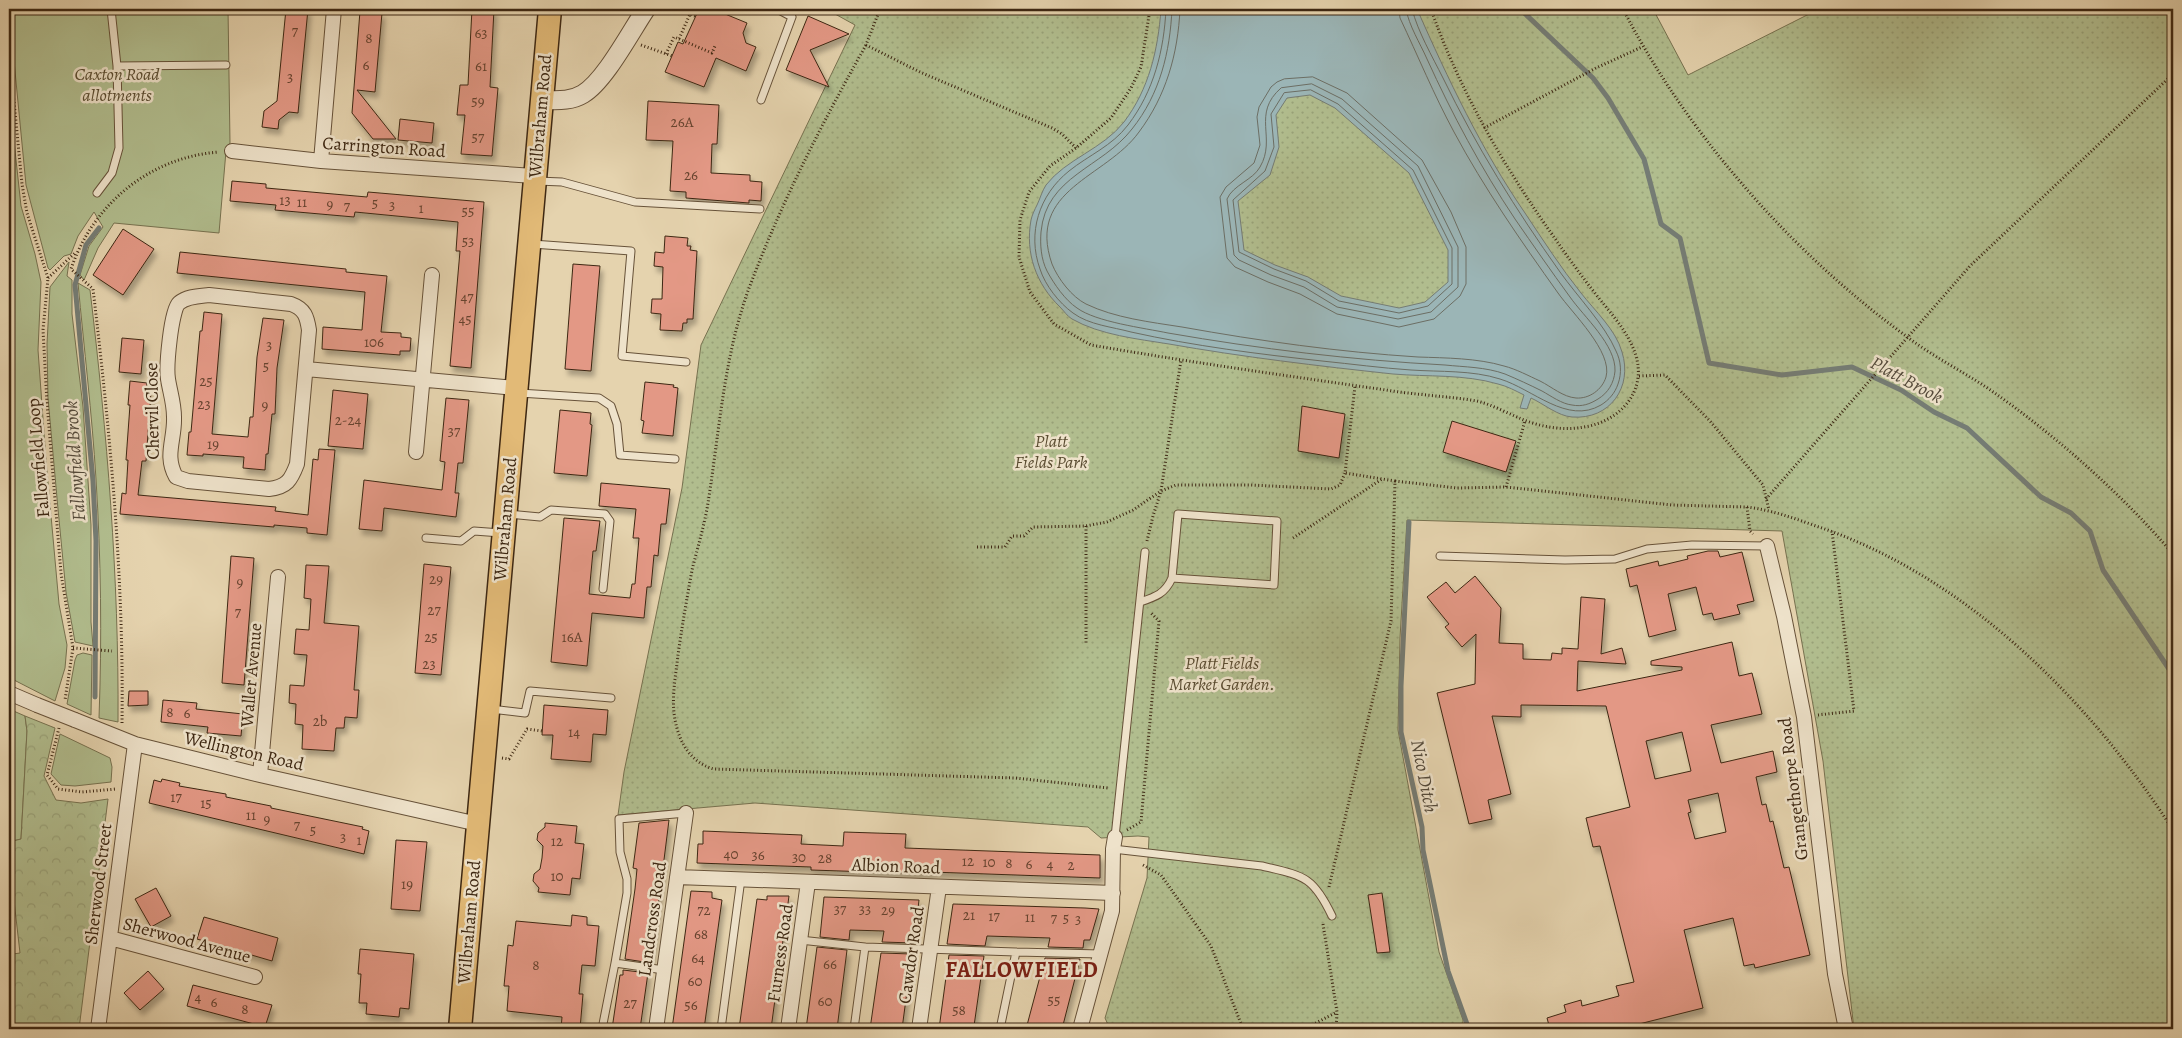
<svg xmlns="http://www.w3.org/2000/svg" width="2182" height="1038" font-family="Alegreya,serif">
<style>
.green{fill:#b1bd8e;stroke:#777250}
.forest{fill:url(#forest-crowns);stroke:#777250}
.park{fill:url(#park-dots);stroke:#777250}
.water{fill:#9bb5b6;stroke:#757c74;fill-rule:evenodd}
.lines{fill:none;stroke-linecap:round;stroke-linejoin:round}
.shore{stroke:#6c6e64;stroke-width:1}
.stream{stroke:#757c74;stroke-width:5}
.building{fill:#e39885;stroke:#3d2712;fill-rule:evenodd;filter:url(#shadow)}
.service-casing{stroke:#675239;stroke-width:9}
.minor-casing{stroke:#675239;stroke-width:16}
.tertiary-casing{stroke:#675239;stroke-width:20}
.trunk-casing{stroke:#3d2712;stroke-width:25}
.path{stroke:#3d2712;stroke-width:3;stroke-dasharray:1 2.5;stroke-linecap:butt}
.service{stroke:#eee2ca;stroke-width:7}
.minor{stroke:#eee2ca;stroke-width:14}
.tertiary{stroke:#eee2ca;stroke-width:18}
.trunk{stroke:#e2ba77;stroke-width:22}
.minor-bridge-casing{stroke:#675239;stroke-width:16;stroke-linecap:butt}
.minor-bridge{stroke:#eee2ca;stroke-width:14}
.labels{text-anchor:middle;stroke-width:5;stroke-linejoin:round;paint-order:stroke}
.number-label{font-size:15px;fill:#66432f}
.park-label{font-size:18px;font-style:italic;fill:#5a4c31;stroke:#eee2ca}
.street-label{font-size:18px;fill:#3d2712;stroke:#eee2ca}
.water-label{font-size:19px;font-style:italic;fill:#544a3b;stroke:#eee2ca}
.district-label{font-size:22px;font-weight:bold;letter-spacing:1px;fill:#7a1f14;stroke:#eee2ca}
</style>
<defs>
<pattern id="forest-crowns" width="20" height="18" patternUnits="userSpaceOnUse" patternTransform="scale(1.25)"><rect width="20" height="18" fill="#b1bd8e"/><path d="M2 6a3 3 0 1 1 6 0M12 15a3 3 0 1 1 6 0" fill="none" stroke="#99a279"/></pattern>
<pattern id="park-dots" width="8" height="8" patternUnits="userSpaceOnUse" patternTransform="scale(1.25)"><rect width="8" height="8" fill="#b1bd8e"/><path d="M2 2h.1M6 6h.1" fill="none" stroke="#99a279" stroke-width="1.8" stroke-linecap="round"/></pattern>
<filter id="shadow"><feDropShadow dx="3" dy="5.5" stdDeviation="2.5" flood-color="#0004"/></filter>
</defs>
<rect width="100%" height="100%" fill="#e5d3ae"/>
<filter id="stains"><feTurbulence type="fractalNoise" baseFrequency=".004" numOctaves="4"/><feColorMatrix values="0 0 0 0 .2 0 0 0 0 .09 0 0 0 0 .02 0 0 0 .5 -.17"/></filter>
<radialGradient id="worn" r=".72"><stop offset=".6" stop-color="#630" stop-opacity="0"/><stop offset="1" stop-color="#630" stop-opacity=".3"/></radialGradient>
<path class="green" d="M9,9H228L230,143L226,151L219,233L114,223L98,248L84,280L80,275L89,246L103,227L94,212L78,236L71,254L64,256L50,270L48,268L26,185Z
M9,95L21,206L35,254L41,282L38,350L46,460L59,604L67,645L65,668L55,701L14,680L13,531L9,478Z
M69,262L67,276L72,280V314L83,407L91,525V622L93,646L75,642L66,592L58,509L48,398L47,344L50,287Z
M78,283L90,290C107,433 119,577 118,722L99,718C102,638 101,559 96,479C92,414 84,348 78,283Z
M83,653L92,655L91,715L67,704L75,660L77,655Z
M9,709L25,716L27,731L21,839L9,842Z
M60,734L110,758L112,767L111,782L75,786L61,785L51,774Z"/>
<path class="forest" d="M25,716L55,728L44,776L56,800L81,803L108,799L79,1029H9V975L13,954L20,953L9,857V842L21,839L27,731Z"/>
<path class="park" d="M826,9H1653L1688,75L1819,9H2173V1029H1854L1823,761L1782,531L1407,520L1400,638L1398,730L1439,952L1463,1020V1029H1110L1105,1018L1147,878L1149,837L1138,836L1101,838L1088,827L755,803L618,815L624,772L682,488L701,345L855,25Z"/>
<path class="water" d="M1161,9H1417C1448,79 1481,149 1525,213C1543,240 1561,268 1581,293C1595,311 1616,330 1622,352C1633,387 1610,420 1572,417C1558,416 1544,404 1531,398L1527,409L1520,408L1524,395C1516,391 1507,386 1498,384C1464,374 1428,377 1393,374C1318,366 1243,357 1169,344C1138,339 1100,335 1072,319C1067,316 1064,311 1060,307C1036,284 1025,253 1031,220C1032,215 1035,209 1037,205C1040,199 1042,191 1046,185C1066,159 1103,149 1124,122C1149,89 1158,50 1161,9ZM1310,95L1335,108L1409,173L1448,250V282L1425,302L1399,308L1341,296L1308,277L1275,265L1244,250L1238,201L1270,175L1279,147L1276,115L1287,98Z"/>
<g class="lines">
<path class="shore" d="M1166,9C1164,50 1154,91 1128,125C1112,146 1089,155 1069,171C1039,195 1027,233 1040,269C1045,285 1059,303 1073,313C1089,325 1113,327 1131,332C1194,346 1258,354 1322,361C1352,364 1381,368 1411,370C1440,372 1472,370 1500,379C1533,389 1567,425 1601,405C1609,400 1615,393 1618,384C1622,373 1621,361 1616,351C1605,325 1577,296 1560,272C1516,210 1476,146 1443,78C1432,56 1418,32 1412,9
M1172,9C1170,52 1160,94 1132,129C1102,168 1046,176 1041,232C1040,245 1041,259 1047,271C1054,284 1065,300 1077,308C1096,322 1144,328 1168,333C1260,349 1352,360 1445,365C1464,367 1486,367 1505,374C1517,379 1530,385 1542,391C1551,396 1562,404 1572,405C1582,407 1590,404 1598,399C1608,393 1614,383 1615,371C1616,345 1584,317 1570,297C1551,271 1533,245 1515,219C1481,168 1452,114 1427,59C1420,43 1409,26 1406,9
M1180,9C1178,54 1166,96 1139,132C1106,178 1026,189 1052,264C1058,279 1072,297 1086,304C1115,318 1150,322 1182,327C1260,341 1339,352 1418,357C1446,358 1477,358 1504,366C1516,369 1529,376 1540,381C1552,387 1563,397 1576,398C1589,399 1602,390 1606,377C1613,352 1572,313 1558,293C1521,241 1484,188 1454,132C1434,95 1418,56 1400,18L1399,9
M1313,77L1347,93L1422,160L1451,212L1466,247V284L1460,296L1434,319L1399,327L1337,314L1300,294L1268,282L1235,267L1227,258L1220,197L1226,187L1254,163L1260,145L1257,117L1259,107L1271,87L1277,82L1284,79Z
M1312,84L1342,99L1418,166L1458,247V287L1431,312L1398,319L1337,307L1304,287L1271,275L1239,260L1234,255L1227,199C1233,185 1253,180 1260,167C1277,138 1251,114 1281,88Z
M1311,90L1338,104L1413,170L1452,248V284L1428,306L1399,313L1339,301L1306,281L1274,269L1239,252L1233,200L1265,171L1274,147L1271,114L1284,93Z"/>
<path class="stream" d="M1520,9L1593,78L1608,98L1644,159L1661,224L1680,238L1709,363L1782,375L1852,367L1901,390L1934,412L1967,428L2041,497L2071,513L2090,531L2103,570L2173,675
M1409,522L1401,686V732L1422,827L1423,850L1448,971L1467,1024V1029
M95,697L96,541L93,481L75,285L86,245L99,228"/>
</g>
<path class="building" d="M286,9H308L298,113L289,112L279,120L278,129L262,127L264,111L277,101Z
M472,9H494L490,87L498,88L492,156L461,154L465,115H457L460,85H468Z
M699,9H713L747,23L743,33L746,43L756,47L746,71L716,58L704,87L665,72L678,42L683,44Z
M360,11L382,13L375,92L357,90L396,139H373L352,113Z
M808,16L849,34L810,50L829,87L786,70Z
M648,101L719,105L717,144H712L711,173L750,175V181L762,182L761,201L749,200V203L686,198V192L670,191L673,141L646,140Z
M400,119L434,123L432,143L398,140Z
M232,181L266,184V188L367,197L368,192L484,202L471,368L450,366L460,251H456L458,222L355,212L354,217L275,210L276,205L230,201Z
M123,229L154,249L123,295L93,275Z
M665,236L688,238L687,246H691L690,250L697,251L693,319H687V323H683L682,331L660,330L661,314L651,313L652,299H662L663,267L654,266L655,252L664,253Z
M180,252L346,269V272L387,276L381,332L401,333V337L411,338L410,351H400V355L322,349L323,327L362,330L365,292L177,273Z
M573,264L600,266L591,371L565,369Z
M204,312L222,314L212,434L248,437L250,417H253L257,357L263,318L284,320L277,368L275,414H272L268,454H266L265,470L243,468L244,457L203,454V456L187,455L189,432H191L200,331H202Z
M122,338L144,340L141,374L119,372Z
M130,381L147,383L146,392H151L146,461H142L138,495L276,507L275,511L308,515L313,459L318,460L319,449L335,450L327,535L307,533V528L274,525V527L120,514L122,493L126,494L128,460H126L130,405H128Z
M645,382L674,385L673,387L678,388L673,436L642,433L644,421L641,420Z
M333,390L368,394L363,449L328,446Z
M446,398L469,400L463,463H458L455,493H459L456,517L384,508L382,531L359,529L364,480L442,490L445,462L440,461Z
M1302,406L1345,414L1339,458L1298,451Z
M560,410L591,413L590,424L592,425L587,476L554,473Z
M1452,421L1516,441L1506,472L1443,452Z
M601,483L670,489L666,524H661L658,556L654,555L651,587H647L644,618L592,613L587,666L551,662L564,518L600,521L596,551H593L589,594L630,598L632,584H635L639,538H633L636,509L599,506Z
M1708,551H1718L1720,557L1742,552L1754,601L1737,605L1740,614L1714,620L1712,613L1703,615L1696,587L1668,594L1676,630L1649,637L1637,585L1630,587L1626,569L1658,561L1659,566L1688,559L1687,556Z
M231,556L254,558L244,685L222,683Z
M424,564L451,567L441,675L415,673Z
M306,565L329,566L324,623L359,626L354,690H359L357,718L345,717L344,728H336L334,751L302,749L303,725L295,724L296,704L289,703L290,685L304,686L307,655L294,654L296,629L309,630L311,599L304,598Z
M1475,576L1501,608L1499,643L1523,644V659L1551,660L1552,653L1562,654V648L1578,649L1581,597L1605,599L1601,654L1622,648L1626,664L1578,661L1577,691L1682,670V667L1651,665V661L1732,642L1739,676L1752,673L1762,714L1711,725L1721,763L1773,751L1777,772L1756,777L1762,805L1766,804L1770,822L1773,821L1784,868L1789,867L1810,955L1755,968L1754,964L1744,966L1733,918L1684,930L1703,1008L1639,1024L1640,1029H1550L1547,1018L1566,1012L1564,1005L1581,1000L1582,1006L1619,996L1616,986L1634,982L1600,846L1593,847L1586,818L1630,807L1606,706L1521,705V717L1492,716L1511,794L1488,800L1492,819L1469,824L1437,693L1475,684L1476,634L1462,647L1445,627L1449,624L1427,597L1446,582L1455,593ZM1682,732L1691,771L1655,779L1646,741ZM1718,793L1726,832L1695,839L1688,813L1691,812L1688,800Z
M129,691H148V705L128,706Z
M163,700L197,703L196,709L243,714L241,736L207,733L208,727L161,722Z
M544,705L608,710L606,735L593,734L591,762L551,759L553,735H542Z
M162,779L180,783L179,786L226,794V797L271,806V808L363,827L362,829L369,831L364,854L149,803L154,780L161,782Z
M669,820L651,963L625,959L635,889L637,869L633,868L639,823Z
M545,823L577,826L575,843L584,844L580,879L572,878L570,895L538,892L539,888L533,881L534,874L540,869L542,858L543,846L537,840L538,833L545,827Z
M703,831L802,835L801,844L843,846L844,832L906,834L905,848L1100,855V878L931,872V874L811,870V867L697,863L698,844H703Z
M396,840L427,842L420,911L391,909Z
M156,888L171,916L151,927L135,899Z
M691,891L712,892V898L722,900L721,907L704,1029H672Z
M1382,893L1390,952L1377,953L1368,895Z
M767,896H789L771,1029H739L757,899L767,900Z
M824,897L919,900L914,943L882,942L884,931L850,930L849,940L820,937Z
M953,904L1085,908L1099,909L1090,940H1084L1083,948L1048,947L1050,938L987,936L985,946L947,944Z
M572,915L587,917V925L599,926L595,966L582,965L579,994H583L580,1029H561L562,1017L507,1011L509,986H504L508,945L513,946L516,921L571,926Z
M204,917L278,938L272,961L197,939Z
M817,947L847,950L837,1029H806Z
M360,949L414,954L409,1009L400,1008L399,1017L366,1014L367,1003H359L361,974H358Z
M881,953L912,954L902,1029H870Z
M949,955L984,956L974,1026L961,1024V1029H939Z
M1045,958L1080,959L1062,1029H1026Z
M623,970L648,973L640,1029H612L620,975H623Z
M148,971L164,989L140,1010L124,993Z
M193,985L272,1005L265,1027L187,1006Z"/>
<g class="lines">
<g class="service-casing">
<path id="service" d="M111,9L117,66L226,65
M761,100L792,17L777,9
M537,181L562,182L635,202L760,209
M97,193L112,173L119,148L117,66
M532,244L631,251L622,356L686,362
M519,393L599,398L611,406L617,424L620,455L675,459
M508,514L540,517L551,510L605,514L610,521L603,589
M426,538L461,541L474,531L501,533
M1440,556L1565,560L1615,559L1647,549L1692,545L1767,546
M1140,602C1155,597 1165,594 1172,578L1178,514L1277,521L1274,585L1172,578
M491,709L525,713L530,691L611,698
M1115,837L1145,552
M1113,849L1262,866C1304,876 1313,876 1332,916
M800,940L865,947
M615,963L627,893V879L620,852L619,819L686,813
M602,1029L615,963L664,970
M721,1029L741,879
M854,1029L865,947L1016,952
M1000,1029L1016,952L1101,954"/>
</g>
<g class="minor-casing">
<path id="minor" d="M232,151L321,161L534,176
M321,161L334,9
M209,295L291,304C305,309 307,317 309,330L297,464C291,480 287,487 269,489L188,481L176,477C164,455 175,440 174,417C174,403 170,392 168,379C166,367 171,310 179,303C187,296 200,296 209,295Z
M306,369L516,388
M416,452L432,275
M1767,546L1784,616L1804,717L1835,974L1846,1029
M9,693L37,705
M75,720L135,744L260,775L478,824
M260,775L278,577
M677,877L1113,893
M110,938L255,977
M98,1029L135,744
M656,1029L686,813
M788,1029L808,882
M919,1029L939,887
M1080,1029L1112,911L1113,849L1115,837"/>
</g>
<g class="tertiary-casing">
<path id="tertiary" d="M541,100C555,100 570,102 583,94C605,81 631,31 646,9"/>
</g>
<g class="trunk-casing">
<path id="trunk" d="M460,1029L550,9"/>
</g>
<path class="path" d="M880,9L866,45L922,73L1052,128L1062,134L1076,148
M1150,9L1141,67L1131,88L1111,118L1076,148L1050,166L1029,192L1020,220L1019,257L1030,292L1054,324L1091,345C1189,362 1288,376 1386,390C1416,395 1447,396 1477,401C1493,405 1509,414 1524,420C1542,427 1564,431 1584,427C1618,422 1647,393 1636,356C1629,333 1613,316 1598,297C1583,278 1569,259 1556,240C1505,168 1460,92 1431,9
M1623,9C1687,134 1793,254 1906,336C1932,356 1962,371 1989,389C2054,434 2122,494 2173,554
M679,39L712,53L715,46
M641,45L672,56
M866,45C821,125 780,205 748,291C723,360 719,437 707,509C703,530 697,550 692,570C687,598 682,626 678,655C676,674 672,693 674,713C677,738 688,762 714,769L1015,778L1108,788
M9,50L22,184L27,213L48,278L43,330L47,403L61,573L73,648L65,700
M666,54L674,37L679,39L690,14L697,17
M1484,128L1596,68L1642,47
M48,278L76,252
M1639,376L1665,375L1710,421L1763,485L1769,510
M1395,481L1457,488L1506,487L1672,505L1747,507L1750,531L1753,534
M1506,487L1525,421
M1766,499L1970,266L2173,74
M1747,507C1770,510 1791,517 1813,525C1964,574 2089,699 2173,830
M1086,526V644
M1293,538L1382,479
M1147,541L1153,516L1161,491L1181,360
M977,547H1005L1012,536H1024L1033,527L1086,526L1107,522L1133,510L1161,491L1176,485H1251L1331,489L1340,485L1345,473
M73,648L112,651
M1818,715L1854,711L1832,531
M122,723C124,577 110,433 93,289L71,269C93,204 150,157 219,152
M59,728L47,775L58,789L82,792L116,789
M502,758L509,759L527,729L542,731
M1127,830L1141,822L1159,621L1150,612
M1143,865L1161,875L1211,946L1243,1029
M1329,887L1391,621L1395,481L1345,473L1355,386
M1323,924L1337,1012L1336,1029
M1299,1029L1308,1027L1337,1012"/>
<use href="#service" class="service"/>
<use href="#minor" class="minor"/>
<use href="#tertiary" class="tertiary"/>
<use href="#trunk" class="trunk"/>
<g class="minor-bridge-casing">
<path id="minor-bridge" d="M37,705L75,720"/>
</g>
<use href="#minor-bridge" class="minor-bridge"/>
</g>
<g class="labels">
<g class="number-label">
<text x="295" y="36">7</text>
<text x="481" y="38">63</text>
<text x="369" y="43">8</text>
<text x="366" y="70">6</text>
<text x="481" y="71">61</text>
<text x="290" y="82">3</text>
<text x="478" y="106">59</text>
<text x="682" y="127">26A</text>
<text x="478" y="142">57</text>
<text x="691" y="180">26</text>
<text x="285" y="205">13</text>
<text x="302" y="207">11</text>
<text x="375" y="208">5</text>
<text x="330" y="209">9</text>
<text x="392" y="210">3</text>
<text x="347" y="211">7</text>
<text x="421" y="213">1</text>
<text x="468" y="216">55</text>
<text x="468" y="246">53</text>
<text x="467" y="302">47</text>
<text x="465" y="324">45</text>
<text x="374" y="347">106</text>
<text x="269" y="350">3</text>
<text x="266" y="371">5</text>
<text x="206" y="386">25</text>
<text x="204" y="409">23</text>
<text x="265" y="410">9</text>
<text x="348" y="425">2-24</text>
<text x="454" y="436">37</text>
<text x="213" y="449">19</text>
<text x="436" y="584">29</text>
<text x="240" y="587">9</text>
<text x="434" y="615">27</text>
<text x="238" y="617">7</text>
<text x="431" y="642">25</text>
<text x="572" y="642">16A</text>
<text x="429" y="669">23</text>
<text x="170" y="717">8</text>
<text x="187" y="718">6</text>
<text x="320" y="726">2b</text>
<text x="574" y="737">14</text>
<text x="176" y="802">17</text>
<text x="206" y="808">15</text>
<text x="251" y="820">11</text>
<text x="267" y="824">9</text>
<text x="297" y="830">7</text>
<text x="313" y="835">5</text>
<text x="343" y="842">3</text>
<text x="359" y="845">1</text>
<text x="557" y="846">12</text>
<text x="731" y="859">40</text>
<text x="758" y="860">36</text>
<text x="799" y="862">30</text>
<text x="825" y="863">28</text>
<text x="968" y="866">12</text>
<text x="989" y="867">10</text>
<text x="1009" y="868">8</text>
<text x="1029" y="869">6</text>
<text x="1050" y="869">4</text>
<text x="1071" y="870">2</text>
<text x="557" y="881">10</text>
<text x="407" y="889">19</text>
<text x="840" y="914">37</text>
<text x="865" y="914">33</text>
<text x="704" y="915">72</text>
<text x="888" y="915">29</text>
<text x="969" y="920">21</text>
<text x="994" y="921">17</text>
<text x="1030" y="922">11</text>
<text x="1054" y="923">7</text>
<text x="1066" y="923">5</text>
<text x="1078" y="924">3</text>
<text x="701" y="939">68</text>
<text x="698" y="963">64</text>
<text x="830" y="969">66</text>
<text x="536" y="970">8</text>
<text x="695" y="986">60</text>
<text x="198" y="1002">4</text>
<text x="1054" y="1005">55</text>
<text x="825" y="1006">60</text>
<text x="214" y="1007">6</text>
<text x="630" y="1008">27</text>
<text x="691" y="1010">56</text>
<text x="245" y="1014">8</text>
<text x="959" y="1015">58</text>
</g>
<g class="park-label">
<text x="117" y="80">Caxton Road<tspan x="117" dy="21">allotments</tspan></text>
<text x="1051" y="447">Platt<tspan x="1051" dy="21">Fields Park</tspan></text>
<text x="1222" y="669">Platt Fields<tspan x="1222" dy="21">Market Garden.</tspan></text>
</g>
<g class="street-label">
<text transform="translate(540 116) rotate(-85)" y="6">Wilbraham Road</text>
<text transform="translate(384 147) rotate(4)" y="6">Carrington Road</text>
<text transform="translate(152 411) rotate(-91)" y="6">Chervil Close</text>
<text transform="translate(38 458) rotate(-95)" y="6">Fallowfield Loop</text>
<text transform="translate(505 519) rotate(-85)" y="6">Wilbraham Road</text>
<text transform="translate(251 675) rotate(-85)" y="6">Waller Avenue</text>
<text transform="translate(244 751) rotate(13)" y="6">Wellington Road</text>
<text transform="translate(1793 789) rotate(-97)" y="6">Grangethorpe Road</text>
<text transform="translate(896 866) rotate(2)" y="6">Albion Road</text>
<text transform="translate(98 884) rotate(-83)" y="6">Sherwood Street</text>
<text transform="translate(652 919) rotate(-82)" y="6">Landcross Road</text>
<text transform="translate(469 922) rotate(-85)" y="6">Wilbraham Road</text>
<text transform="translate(187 940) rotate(15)" y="6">Sherwood Avenue</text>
<text transform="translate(780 953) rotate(-82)" y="6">Furness Road</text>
<text transform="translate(911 955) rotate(-82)" y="6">Cawdor Road</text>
</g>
<g class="water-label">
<text transform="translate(1907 379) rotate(28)" y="7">Platt Brook</text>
<text transform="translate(74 461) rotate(-94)" y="7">Fallowfield Brook</text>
<text transform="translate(1425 776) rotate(79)" y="7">Nico Ditch</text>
</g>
<g class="district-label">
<text x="1022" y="977">FALLOWFIELD</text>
</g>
</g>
<rect width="2182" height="1038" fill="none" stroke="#e5d3ae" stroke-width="30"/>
<rect x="10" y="10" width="2162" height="1018" fill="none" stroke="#3d2712" stroke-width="2.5"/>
<rect x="15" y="15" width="2152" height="1008" fill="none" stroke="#3d2712"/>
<rect width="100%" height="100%" filter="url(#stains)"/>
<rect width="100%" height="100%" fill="url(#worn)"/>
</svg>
